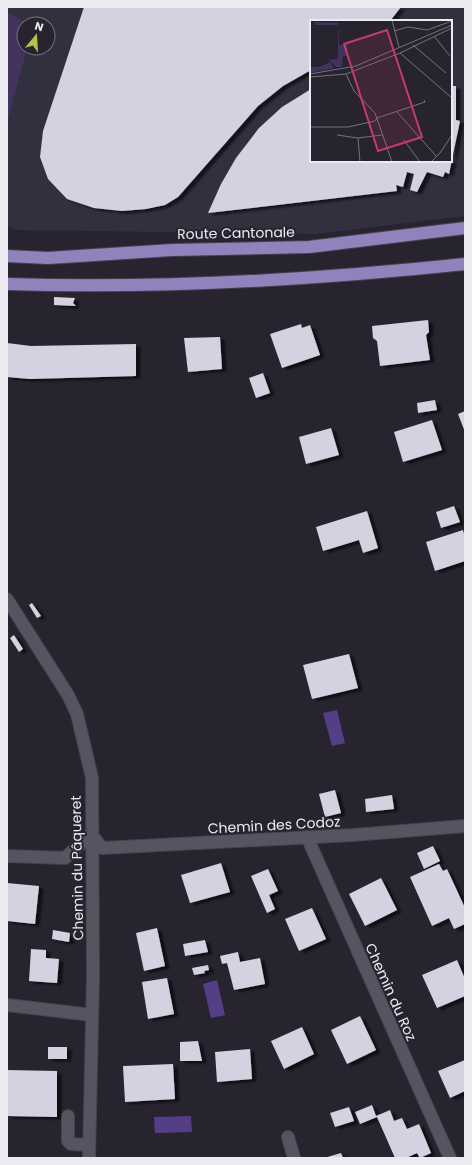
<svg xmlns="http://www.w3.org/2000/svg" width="472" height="1165" font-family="Poppins,sans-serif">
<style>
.built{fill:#322f3f;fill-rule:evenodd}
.green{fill:#40345d}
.water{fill:#543e86}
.building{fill:#d4d1e0;filter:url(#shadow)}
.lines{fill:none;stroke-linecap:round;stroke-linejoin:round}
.lane-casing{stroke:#45424b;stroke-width:14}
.street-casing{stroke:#45424b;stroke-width:14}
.primary-casing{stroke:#45424b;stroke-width:14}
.lane{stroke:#575461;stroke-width:12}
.street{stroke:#575461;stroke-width:12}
.primary{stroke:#9182bd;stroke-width:12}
.labels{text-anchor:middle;stroke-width:4;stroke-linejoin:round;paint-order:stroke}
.street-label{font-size:14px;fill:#ebeaf1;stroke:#27242f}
.inset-road{fill:none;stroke:#75737d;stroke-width:1}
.view{fill:#c83872;fill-opacity:0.15;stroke:#c83872;stroke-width:2}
.inset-edge{fill:none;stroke:#ebeaf1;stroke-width:2}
</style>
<defs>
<filter id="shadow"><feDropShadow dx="4.5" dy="2.5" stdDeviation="1" flood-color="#0009"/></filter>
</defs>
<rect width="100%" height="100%" fill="#27242f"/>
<path class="built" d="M7,7H465V216L316,234L15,230L7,226ZM311,21H451V161H311ZM24,24H48V48H24Z"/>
<path class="green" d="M7,13L32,24H24V48H27L7,124Z"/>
<path class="water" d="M337,710L345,743L332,746L323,713Z
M217,980L225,1015L211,1018L203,984Z
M191,1116L192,1132L155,1133L154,1117Z"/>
<path class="building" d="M84,7H401L390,21H311V70L283,86L258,106L178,197L165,205L146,209L122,211L94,208L67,199L48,179L40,157L43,131Z
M451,86H456V120L460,121L449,174L445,172L443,177L427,172L417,192L410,190L414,174L407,172L403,187L396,185L397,191L208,213L221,184L236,158L259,128L282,107L311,89V161H451Z
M54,297L75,298L73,303L76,306L54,305Z
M428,320L429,332L426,335L430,360L380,366L377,341L373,338L372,326Z
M301,324L302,328L310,325L320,355L282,368L270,334Z
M220,337L222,369L188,372L184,338Z
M7,343L31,346L136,344V376L30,379L7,377Z
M263,373L270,393L256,398L249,378Z
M435,400L437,410L418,413L417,403Z
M465,411V432L458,414Z
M432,420L442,450L403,462L394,432Z
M331,428L339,455L306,464L299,437Z
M454,506L460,522L441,528L436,512Z
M367,511L378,548L363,553L359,540L323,551L316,527Z
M463,530L465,538V561L435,571L426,542Z
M32,603L41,616L37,618L29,605Z
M14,635L23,649L19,652L10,638Z
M349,654L358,688L312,699L303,665Z
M335,790L341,813L325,817L319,794Z
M392,795L394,809L366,812L365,799Z
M433,846L440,861L424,869L417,853Z
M221,863L230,892L190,903L181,875Z
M439,864L443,871L447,869L465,908V924L454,929L449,918L432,926L410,877Z
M268,869L278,891L269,895L275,909L267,913L251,876Z
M381,878L397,910L365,926L349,894Z
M7,883L39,886L35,924L7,921Z
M312,908L326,939L299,951L285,919Z
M157,928L165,966L144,971L136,933Z
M53,930L70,933L69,942L52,939Z
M205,940L208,952L185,956L183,944Z
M31,949L46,950V958L59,959L57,983L29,981Z
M238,952L240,962L260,958L265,984L234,990L227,963L222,964L220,956Z
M457,960L465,979V996L437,1008L422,975Z
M208,965L209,970L204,971L205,973L194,975L192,968Z
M167,978L174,1014L148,1019L142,982Z
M360,1016L376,1050L347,1064L331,1030Z
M302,1027L314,1054L284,1069L271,1041Z
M198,1041L202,1061H180V1042Z
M48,1047H67V1059H48Z
M250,1049L252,1079L217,1082L215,1052Z
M465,1060V1091L450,1098L438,1071Z
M173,1064L175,1099L125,1102L123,1066Z
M7,1070L57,1071V1117L7,1116Z
M372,1105L376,1116L390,1110L394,1121L402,1118L407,1129L419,1124L431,1153L420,1158L417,1153L406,1158H395L377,1117L360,1124L355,1112Z
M349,1107L354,1121L335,1127L330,1113Z
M341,1153L343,1158H324Z"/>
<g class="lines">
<g class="lane-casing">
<path id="lane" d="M68,1116V1141L71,1144L89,1145"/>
</g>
<g class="street-casing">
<path id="street" d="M7,599L68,695L77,714L92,778L93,977L89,1158
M91,834L102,848L353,835L465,826
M307,837L450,1158
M7,856L65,858L91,834
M7,1005L92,1015
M288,1137L294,1158"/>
</g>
<g class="primary-casing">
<path id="primary" d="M7,256L48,258L172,250L309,247L465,228
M7,284C160,289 313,280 465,264"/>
</g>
<use href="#lane" class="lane"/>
<use href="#street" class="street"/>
<use href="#primary" class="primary"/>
</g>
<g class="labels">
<g class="street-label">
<text transform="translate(236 233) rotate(-1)" y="5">Route Cantonale</text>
<text transform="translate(274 825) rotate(-3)" y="5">Chemin des Codoz</text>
<text transform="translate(77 868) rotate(-91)" y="5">Chemin du Pâqueret</text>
<text transform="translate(391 992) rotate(66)" y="5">Chemin du Roz</text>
</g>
</g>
<g transform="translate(310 20)">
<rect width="142" height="142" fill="#27242f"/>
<path d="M5,2L28,3L29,25H37L38,36H33L32,47H26L19,40L28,39V5H4ZM20,42L24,48L0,53V47H10Z" fill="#40345d"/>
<path class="inset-road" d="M82,0L89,27M84,11L98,7L117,10L142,1M124,16L140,36M103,25L136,53M90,33L142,78M0,54L46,46L142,5M36,54L44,71L65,93L82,142M0,57L36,54L90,33L142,8M87,92L127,137M67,98L115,82L114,80M0,107H38L65,101L67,98M27,115L48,118L72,115M48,118L50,142M94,120L110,142M121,142L130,133L142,115"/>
<path class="view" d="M77,10L112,117L68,131L34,24Z"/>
<rect width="142" height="142" class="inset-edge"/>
</g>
<rect width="472" height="1165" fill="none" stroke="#ebeaf1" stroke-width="16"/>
<g transform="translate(36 36) rotate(18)"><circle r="19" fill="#27242f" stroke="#75737d"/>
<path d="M0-3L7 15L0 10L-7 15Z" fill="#b5c24a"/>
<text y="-6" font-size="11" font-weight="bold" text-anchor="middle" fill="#ebeaf1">N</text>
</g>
</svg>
